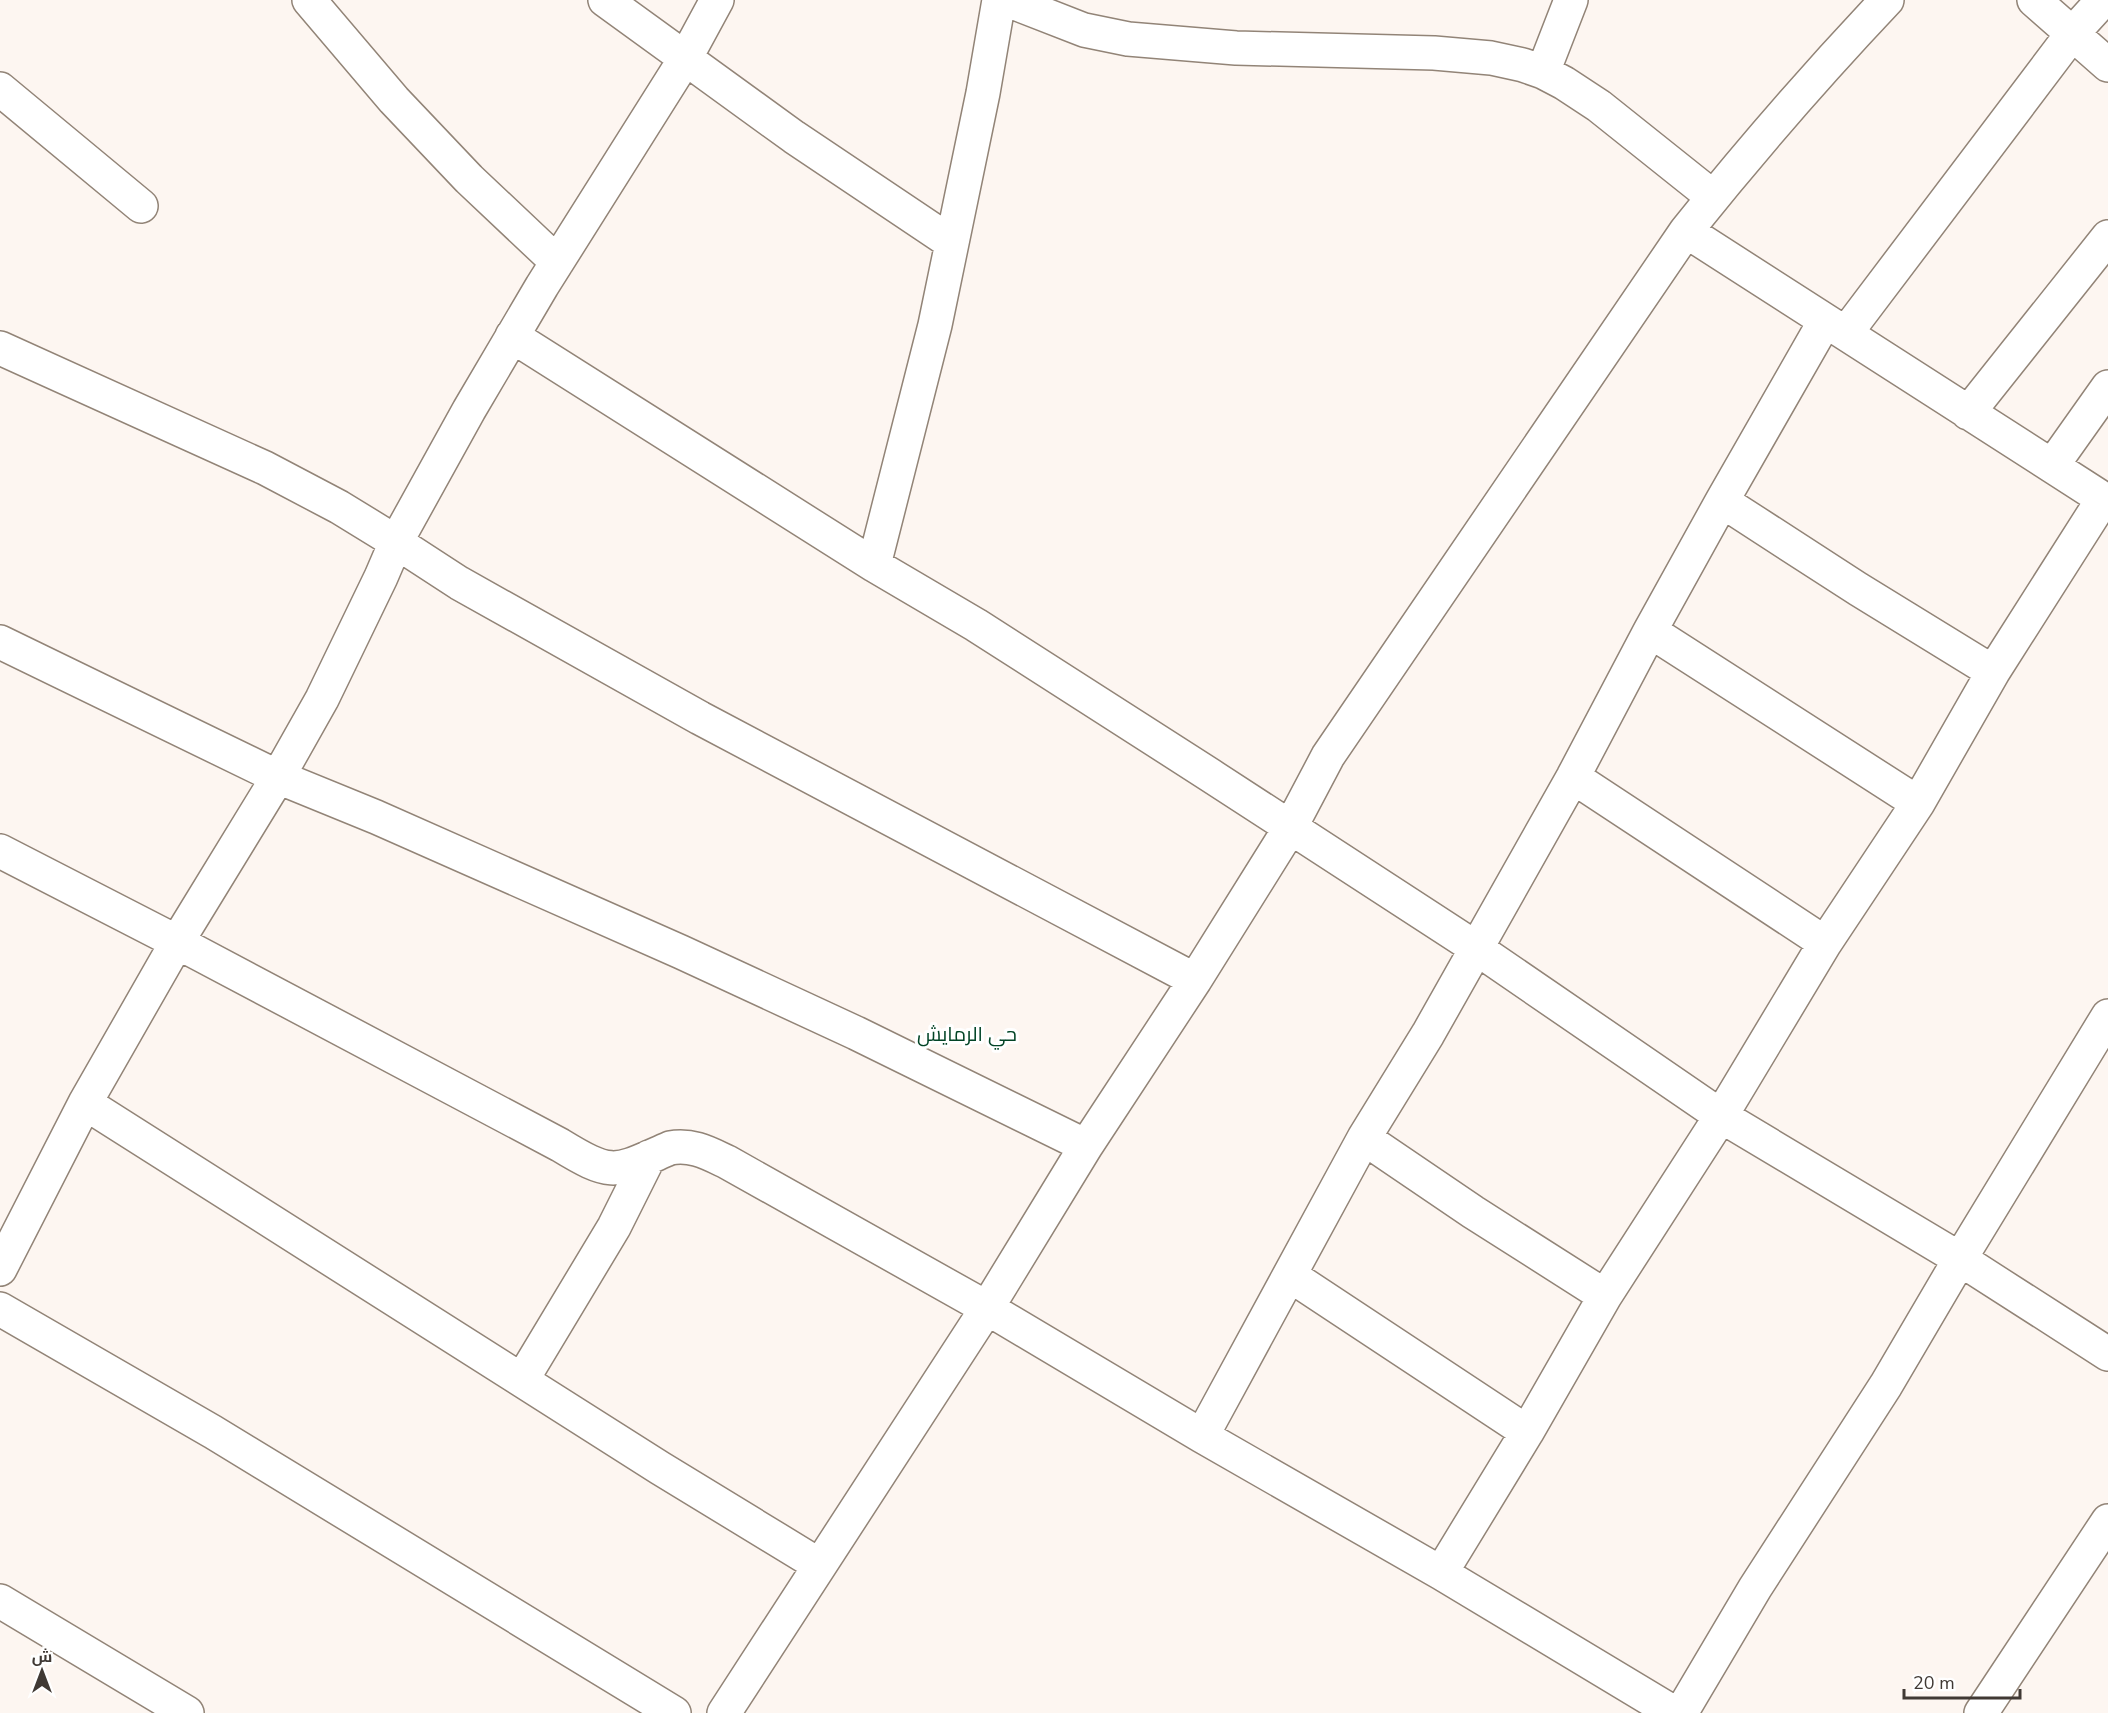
<svg xmlns="http://www.w3.org/2000/svg" width="2108" height="1713" font-family="'Nunito Sans',Cairo,sans-serif">
<style>
.lines{fill:none;stroke-linecap:round;stroke-linejoin:round}
.minor-casing{stroke:#928477;stroke-width:36}
.minor{stroke:#fff;stroke-width:33}
.labels{text-anchor:middle;stroke-width:6;stroke-linejoin:round;paint-order:stroke}
.neighbourhood-label{font-size:20px;fill:#024426;stroke:#fff}
</style>
<rect width="100%" height="100%" fill="#fdf6f1"/>
<g class="lines">
<g class="minor-casing">
<path id="minor" d="M309,0L394,100L469,179L557,262
M605,0L794,137L952,243
M1007,0L1084,30L1128,39L1236,48L1434,53L1491,58L1523,65L1543,72L1564,83L1599,106L1713,197
M1887,0C1816,75 1750,151 1686,231L2108,502
M2034,0L2108,65
M1543,72L1571,0
M0,89L141,206
M1846,333L2072,34L2103,0
M512,336L874,565L976,625L1210,775L1476,948L1721,1116L1960,1259L2108,1354
M0,348L265,468L339,507L396,542L459,583L700,718L1195,980
M1968,413L2108,237
M2052,466L2108,387
M1722,501L1858,589L1993,672
M874,565L935,325L983,93L999,0
M1650,631L1918,803
M0,642L278,777L376,817L681,952L856,1033L1086,1146
M1573,777L1825,943
M0,851L177,942L560,1145C614,1178 615,1172 670,1148C692,1144 708,1153 727,1162L987,1308L1202,1436L1441,1573L1674,1713
M85,1103L660,1468L819,1565
M1364,1138L1473,1212L1605,1296
M0,1269L85,1103L177,942L278,777L322,699L381,577L396,542L469,410L542,286L685,59L717,0
M1291,1276L1527,1432
M0,1309L213,1432L674,1713
M522,1380L614,1227L649,1157
M1202,1436L1364,1138L1428,1034L1573,777L1650,631L1722,501L1825,321
M1441,1573L1527,1432L1605,1296L1721,1116L1825,943L1918,803L1993,672L2103,499
M0,1601L187,1713
M724,1713L987,1308L1086,1146L1195,980L1290,828L1328,756L1686,231
M1681,1713L1755,1588L1886,1385L1960,1259L2108,1016
M1981,1713L2108,1521"/>
</g>
<use href="#minor" class="minor"/>
</g>
<g class="labels">
<g class="neighbourhood-label">
<text x="967" y="1041">حي الرمايش</text>
</g>
</g>
<g transform="translate(42 1671)" stroke="#ffffff" stroke-width="4.5" paint-order="stroke">
<path d="M0-4.5L10 22L0 15L-10 22Z" fill="#403934"/>
<text y="-9" font-size="16" font-weight="bold" text-anchor="middle" fill="#403934">ش</text>
</g>
<path d="M1904 1689v9h116v-9" fill="none" stroke="#403934" stroke-width="3"/>
<text x="1913" y="1689" font-size="18" fill="#403934" stroke="#ffffff" stroke-width="4.5" paint-order="stroke">20 m</text>
</svg>
